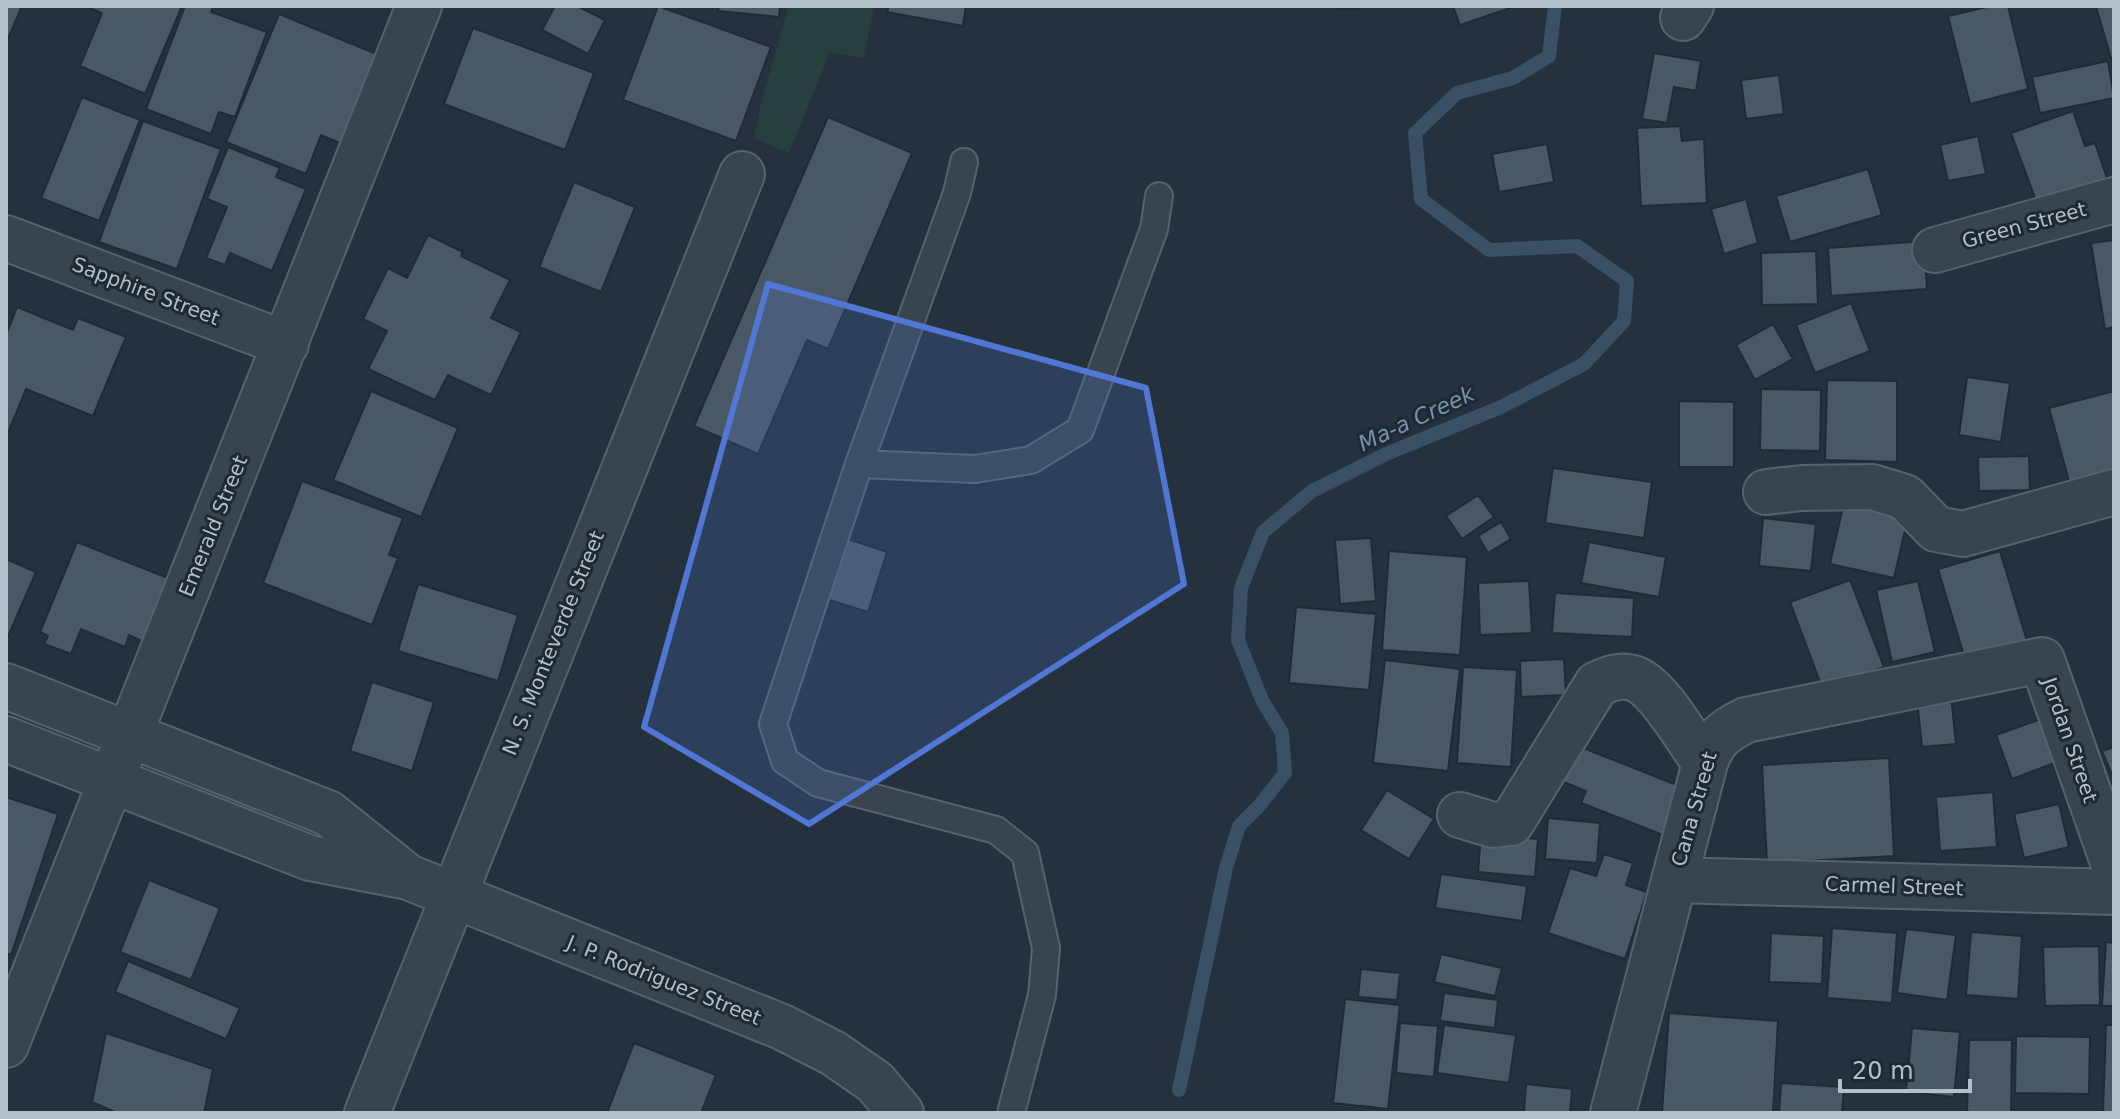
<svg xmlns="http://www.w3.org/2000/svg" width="2120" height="1119" font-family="'DejaVu Sans',sans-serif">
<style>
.green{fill:#273f3f}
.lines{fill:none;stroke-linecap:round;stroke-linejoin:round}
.stream{stroke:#395065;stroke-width:14}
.building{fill:#495864;stroke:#202b35;stroke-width:2}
.service-casing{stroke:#57626c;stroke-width:30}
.minor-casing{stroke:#57626c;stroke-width:48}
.service{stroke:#39444e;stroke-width:26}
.minor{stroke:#39444e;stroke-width:44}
.marked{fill:#5276d3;fill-opacity:0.2;stroke:#5276d3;stroke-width:6;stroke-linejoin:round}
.labels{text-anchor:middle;stroke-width:6;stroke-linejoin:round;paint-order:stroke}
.street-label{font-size:20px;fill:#b5bfc9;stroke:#1e2933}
.water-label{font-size:22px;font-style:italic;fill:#7693ab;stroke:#1e2933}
</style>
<rect width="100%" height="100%" fill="#25323e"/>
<path class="green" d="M789,6H874L864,58L830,52L789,153L754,138L761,104Z"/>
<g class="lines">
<path class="stream" d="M1179,1090L1226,868L1239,826L1259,806L1285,773L1282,733L1262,700L1238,640L1241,588L1263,532L1312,491L1386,454L1501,407L1584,364L1624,321L1627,281L1577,246L1489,250L1421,199L1415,133L1457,93L1513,78L1549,56L1555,6"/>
</g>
<path class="building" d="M6,6H22L7,41H6Z
M85,6H182L145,94L80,66L102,13Z
M185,6H213L211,12L267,32L235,117L219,112L211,134L146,109Z
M555,6H577L605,20L588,54L542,30Z
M658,6L771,47L736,141L623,100Z
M719,6H780L779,17L718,11Z
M889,6H966L963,26L887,12Z
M1300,6H1358L1357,9Z
M1453,6H1516L1460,25Z
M1991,6H2008L2028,89L1970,104L1948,16Z
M2114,6V68L2096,7Z
M279,14L379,55L342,144L321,135L306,174L226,142Z
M473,28L594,73L565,150L444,104Z
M1654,53L1701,61L1696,91L1674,87L1667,123L1642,119Z
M2108,61L2114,98L2040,113L2032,77Z
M1779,75L1784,114L1746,119L1741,80Z
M82,97L140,120L99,221L41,198Z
M2073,111L2085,146L2095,143L2108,181L2038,206L2011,133Z
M828,117L912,153L828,349L807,340L758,454L694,426Z
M143,121L221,149L177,269L99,242Z
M1680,126L1682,141L1704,139L1707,203L1641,206L1637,128Z
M1978,136L1986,174L1948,181L1940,145Z
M1547,144L1554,182L1499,192L1492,154Z
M228,147L280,168L276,177L306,189L272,271L230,253L225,265L206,258L227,207L207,199Z
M1868,169L1882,215L1790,242L1776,196Z
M574,182L635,207L601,292L539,267Z
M1746,199L1758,243L1724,254L1711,209Z
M428,235L463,252L461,256L510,280L491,318L521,332L491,395L448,375L435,400L368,369L387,331L363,319L388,268L407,278Z
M2114,240V327L2105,329L2091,243Z
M1924,241L1927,289L1831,296L1828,248Z
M1816,251L1818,304L1762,305L1761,253Z
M1851,303L1870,351L1815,373L1796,325Z
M17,307L73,330L78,318L126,337L93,416L26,389L6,438V335Z
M1773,324L1793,359L1755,380L1736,345Z
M1967,377L2010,383L2001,442L1959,435Z
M1827,380L1897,381V462L1825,460Z
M1761,389L1821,390L1820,451L1760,450Z
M371,391L458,428L421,517L333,480Z
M2114,391V485L2073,496L2049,408Z
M1679,401L1734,402V467H1679Z
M2029,456L2030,490L1979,491L1978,457Z
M1553,468L1652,482L1644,538L1545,523Z
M302,481L403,518L389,555L398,558L372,625L263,583Z
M1478,495L1494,517L1462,539L1446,516Z
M1845,498L1909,513L1894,578L1830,564Z
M1763,518L1816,524L1811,571L1759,566Z
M1501,522L1511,539L1488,553L1478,536Z
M845,538L887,552L868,612L826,599Z
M1371,538L1376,601L1340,604L1335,540Z
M77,542L178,582L153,646L129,635L125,647L81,629L71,654L44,644L48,636L40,632Z
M1589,542L1666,557L1659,597L1581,583Z
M1389,551L1467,557L1460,655L1382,650Z
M2000,551L2027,641L1965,659L1938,569Z
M6,559L36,572L7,639H6Z
M1850,580L1884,667L1823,690L1790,602Z
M1529,581L1532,633L1480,635L1478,583Z
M1918,581L1935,652L1892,662L1876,590Z
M418,584L518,615L498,681L398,651Z
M1555,593L1634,598L1632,637L1552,633Z
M1296,607L1376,614L1369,690L1289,683Z
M1564,659L1566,695L1521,697L1520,661Z
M1385,660L1460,669L1448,771L1373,763Z
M1463,667L1517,670L1511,767L1457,763Z
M372,682L434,702L412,771L350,751Z
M1951,696L1956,744L1922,747L1917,699Z
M2041,719L2057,762L2012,779L1996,735Z
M1568,742L1682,787L1663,835L1581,803L1586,791L1554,778Z
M2114,747V780L2102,751Z
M1889,758L1894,856L1767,863L1762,765Z
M1387,790L1434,819L1409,859L1361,830Z
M1993,792L1997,847L1940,851L1936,797Z
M6,797L58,814L11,955L6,953Z
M2059,804L2069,847L2024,858L2014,814Z
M1548,818L1600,823L1597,863L1545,859Z
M1481,835L1538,839L1535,877L1478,872Z
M1604,854L1633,863L1626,885L1647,892L1625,959L1548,933L1570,868L1596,876Z
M1441,874L1527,886L1522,921L1435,908Z
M149,880L220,908L191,980L120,952Z
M1832,928L1897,933L1892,1003L1827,998Z
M1906,929L1956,935L1947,1000L1897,993Z
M1971,932L2022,936L2018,999L1966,995Z
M1771,933L1824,936L1822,984L1769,982Z
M2106,942L2114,943V1006H2102Z
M2099,946L2100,1005L2045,1006L2043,947Z
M1441,954L1502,968L1495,996L1434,982Z
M128,961L240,1008L226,1039L115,992Z
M1361,969L1400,973L1397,1000L1358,997Z
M1444,993L1498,1000L1495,1028L1440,1021Z
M1345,999L1400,1005L1388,1109L1333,1103Z
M1669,1013L1778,1021L1773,1113L1662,1112Z
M1400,1023L1438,1026L1434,1077L1396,1073Z
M1444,1025L1516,1035L1509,1083L1437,1073Z
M2106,1025H2114V1113H2103Z
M1912,1028L1960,1032L1954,1097L1906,1092Z
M106,1033L213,1069L204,1113H117L92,1102Z
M2016,1036L2090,1037L2089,1094L2015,1093Z
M1969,1040H2012L2011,1113H1967Z
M634,1043L716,1075L701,1113H607Z
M1781,1083L1844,1087L1842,1113H1779Z
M1526,1084L1572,1089L1570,1113H1524Z"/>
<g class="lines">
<g class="service-casing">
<path id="service" d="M964,162L957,193L859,464L975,469L1031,460L1080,430L1154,229L1159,196
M859,464L773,724L785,761L818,783L996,830L1025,853L1046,948L1042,995L1011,1113"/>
</g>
<g class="minor-casing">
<path id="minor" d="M1683,18L1691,6
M6,238L286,344
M1935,250L2114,200
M1766,492L1802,488L1872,487L1905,497L1936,529L1963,534L2114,492
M6,686L328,813L403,873
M6,739L310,858L408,877L782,1027L833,1053L875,1082L901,1113
M1460,815L1493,825L1511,823L1597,684C1608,679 1620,674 1633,678C1659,686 1688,741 1705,763
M1674,880L2114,892
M6,1045L419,6
M367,1113L742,174
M1613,1113L1705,763C1713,739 1724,731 1746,720L2042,660L2114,865"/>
</g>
<use href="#service" class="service"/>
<use href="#minor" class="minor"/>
</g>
<path class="marked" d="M768,284L1146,388L1184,584L809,824L644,727Z"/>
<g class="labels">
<g class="street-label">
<text transform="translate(2024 225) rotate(-15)" y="7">Green Street</text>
<text transform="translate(146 291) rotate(21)" y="7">Sapphire Street</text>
<text transform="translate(213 526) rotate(-68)" y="7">Emerald Street</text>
<text transform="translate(553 643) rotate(-68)" y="7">N. S. Monteverde Street</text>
<text transform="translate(2070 740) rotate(71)" y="7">Jordan Street</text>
<text transform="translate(1694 809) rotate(-74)" y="7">Cana Street</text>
<text transform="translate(1894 886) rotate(2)" y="7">Carmel Street</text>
<text transform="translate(664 980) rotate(22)" y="7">J. P. Rodriguez Street</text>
</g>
<g class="water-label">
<text transform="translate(1416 418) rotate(-25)" y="8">Ma-a Creek</text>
</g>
</g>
<rect width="2120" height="1119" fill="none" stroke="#b5bfc9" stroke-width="16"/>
<path d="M1840 1079v12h130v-12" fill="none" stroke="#b5bfc9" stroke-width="4"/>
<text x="1852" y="1079" font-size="24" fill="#b5bfc9" stroke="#1e2933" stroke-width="6" paint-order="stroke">20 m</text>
</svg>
